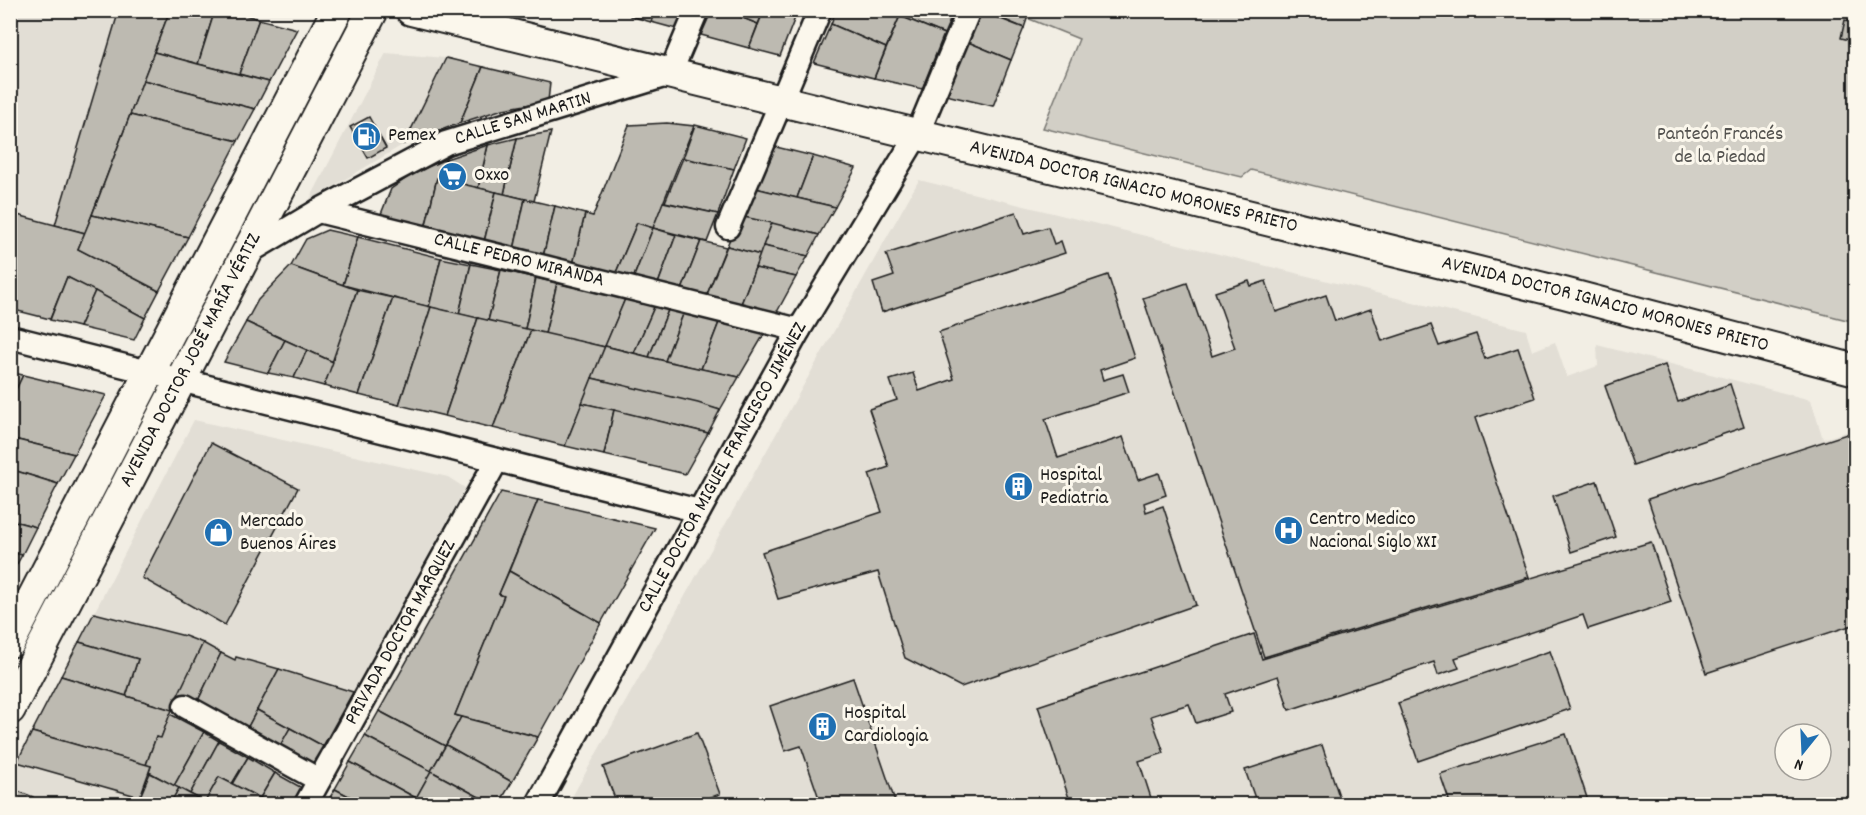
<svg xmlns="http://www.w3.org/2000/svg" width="1866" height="815" font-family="Dekko,sans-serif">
<rect width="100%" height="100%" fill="#f2eee4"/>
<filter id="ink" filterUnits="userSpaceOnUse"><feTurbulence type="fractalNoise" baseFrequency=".0167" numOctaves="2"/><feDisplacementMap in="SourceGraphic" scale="12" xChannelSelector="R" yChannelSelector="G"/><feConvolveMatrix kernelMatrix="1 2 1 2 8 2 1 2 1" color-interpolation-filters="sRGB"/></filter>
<g filter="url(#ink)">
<g fill="#e2ded5" fill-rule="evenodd">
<polygon points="10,11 119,11 55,225 11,213"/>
<polygon points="386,53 446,58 404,144 309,201"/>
<path d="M919 180 1526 330 1532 351 1555 342 1567 377 1598 366 1597 345 1811 400 1823 439 1855 429V804H568ZM1785 734H1821V770H1785Z"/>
<polygon points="194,420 448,477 465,488 353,692 237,657 235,660 185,636 94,613"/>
<polygon points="17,762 140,797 137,804 11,804 11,774"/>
</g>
<polygon fill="#d2cfc6" stroke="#777671" stroke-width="1.5" points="1030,10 1855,11 1855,322 1251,170 1242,177 1043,128 1079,39 1027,18"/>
<g fill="#bdbab1" stroke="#1c1c1c" stroke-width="1.5">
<polygon points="119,10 170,10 85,233 55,225"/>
<polygon points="170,10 215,10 198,64 154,52"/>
<polygon points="215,10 228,10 259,19 239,74 198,64"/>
<polygon points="632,10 655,10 651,22 630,16"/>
<polygon points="655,10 685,10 677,29 651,22"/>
<polygon points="712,10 723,10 758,24 749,48 701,35"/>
<polygon points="723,10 764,10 758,24"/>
<polygon points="764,10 798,10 780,56 749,48"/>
<polygon points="836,10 883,10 899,18 886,48 831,24"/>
<polygon points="903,10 945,10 953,13 944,34 900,16"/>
<polygon points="981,10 1030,10 1024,28"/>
<polygon points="980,11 1024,28 1011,60 968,42"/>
<polygon points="900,16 944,34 922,89 874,78"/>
<polygon points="259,19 297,29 269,82 239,74"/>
<polygon points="1845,20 1854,22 1850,40 1841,38"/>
<polygon points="831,24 886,48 874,78 814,63"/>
<polygon points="968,42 1011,60 993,106 946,95"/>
<polygon points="154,52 198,64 269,82 255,109 143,80"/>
<polygon points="446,58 483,67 460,123 404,144"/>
<polygon points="483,67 550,83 548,101 503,109 460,123"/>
<polygon points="143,80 255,109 238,141 130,115"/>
<polygon points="130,115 238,141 188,237 92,215"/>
<polygon points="369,117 386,148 368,158 350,127"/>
<polygon points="667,123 694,126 653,228 637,223 615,275 573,264 585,214 593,216 629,125"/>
<polygon points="695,125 746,138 734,169 683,158"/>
<polygon points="551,132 534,201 504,194 517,138"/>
<polygon points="517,138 504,194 478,188 488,145"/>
<polygon points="488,145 478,188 442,180 446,159"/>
<polygon points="768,145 813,156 797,198 751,187"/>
<polygon points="813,156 856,168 835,207 797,198"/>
<polygon points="683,158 734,169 718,214 665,202"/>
<polygon points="446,159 442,180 437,178 425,229 379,219 391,189 414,173"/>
<polygon points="437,178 496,192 484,242 425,229"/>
<polygon points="751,187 835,207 819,235 739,216"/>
<polygon points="496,192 525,199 514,250 484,242"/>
<polygon points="525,199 555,206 543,257 514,250"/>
<polygon points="663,202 718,214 707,242 653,228"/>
<polygon points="555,206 585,214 573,264 543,257"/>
<polygon points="1016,212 1024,234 1048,227 1054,244 1061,241 1065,253 882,312 873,283 894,276 886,254"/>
<polygon points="10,213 85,233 78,249 159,291 145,318 67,277 50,319 10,309"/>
<polygon points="92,215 188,237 159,291 78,249"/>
<polygon points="739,216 772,223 760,255 727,246"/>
<polygon points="637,223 653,228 633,279 615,275"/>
<polygon points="772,223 819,235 808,256 763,246"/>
<polygon points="653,228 676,235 658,284 633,279"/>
<polygon points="327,230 358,237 343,285 291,266 306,239"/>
<polygon points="676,235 701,241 682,290 658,284"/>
<polygon points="358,237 441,258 429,307 343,285"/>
<polygon points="701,241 726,247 706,297 682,290"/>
<polygon points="727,246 760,255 741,304 706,297"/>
<polygon points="763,246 808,256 796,277 755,268"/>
<polygon points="441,258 471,264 459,314 429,307"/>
<polygon points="471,264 501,270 488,321 459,314"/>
<polygon points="291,266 357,290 333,362 246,322 258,300"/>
<polygon points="755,268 796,277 777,312 741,304"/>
<polygon points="501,270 536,278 525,329 488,321"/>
<polygon points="1108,275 1135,358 1100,370 1103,380 1123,374 1129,392 1045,419 1058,458 1123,437 1138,480 1159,473 1166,495 1144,503 1146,512 1163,506 1196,605 961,687 905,658 878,572 778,599 762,552 882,512 869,474 889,467 869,409 897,400 890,380 913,373 919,391 954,379 939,332"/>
<polygon points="67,277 95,291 79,327 50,320"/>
<polygon points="536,278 557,283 545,334 525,329"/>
<polygon points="1249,281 1251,286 1266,281 1276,312 1326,295 1335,321 1371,309 1382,341 1431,325 1439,346 1476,334 1485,359 1518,348 1535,398 1475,418 1529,577 1264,657 1143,298 1187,283 1212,356 1235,348 1215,292"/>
<polygon points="557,283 625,299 605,347 545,334"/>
<polygon points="357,290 393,298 359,395 324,386"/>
<polygon points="95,291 145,318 134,340 79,327"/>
<polygon points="393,298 431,307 399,405 359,395"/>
<polygon points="625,299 655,305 634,353 605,346"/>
<polygon points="655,305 669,308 649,357 634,353"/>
<polygon points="431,307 478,318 445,416 399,405"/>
<polygon points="669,308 684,312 665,361 649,357"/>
<polygon points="684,312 720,320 701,369 665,361"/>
<polygon points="478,318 531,330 493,428 445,416"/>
<polygon points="720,320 766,331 739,377 701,369"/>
<polygon points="246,322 285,340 268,373 224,362"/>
<polygon points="531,330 605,347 565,446 493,428"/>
<polygon points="285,340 307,350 294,378 268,373"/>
<polygon points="605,346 665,361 739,377 720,410 592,378"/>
<polygon points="307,350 333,362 324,386 294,378"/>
<polygon points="1665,365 1678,402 1730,384 1744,427 1633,465 1605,386"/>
<polygon points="10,372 23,375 10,402"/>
<polygon points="23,375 106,395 74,454 10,438 10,402"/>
<polygon points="592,378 698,403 720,410 708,433 582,403"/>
<polygon points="582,403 614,410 604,455 565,446"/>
<polygon points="614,410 708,433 685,474 604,455"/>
<polygon points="1856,431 1856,624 1706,673 1648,499"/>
<polygon points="10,438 74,454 58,484 10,469"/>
<polygon points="211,443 298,488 225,625 142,578"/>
<polygon points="10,469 58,484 36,527 10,520"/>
<polygon points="1597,481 1616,537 1571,552 1553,496"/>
<polygon points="501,492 538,500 499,594 504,596 455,715 461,717 445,746 379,711"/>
<polygon points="538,500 655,528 601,623 509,571"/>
<polygon points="10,520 36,527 22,555 10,552"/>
<polygon points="1651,542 1671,602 1588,629 1583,615 1455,658 1459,668 1438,675 1434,662 1289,710 1278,676 1225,694 1231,712 1196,723 1189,704 1151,716 1164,753 1139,761 1153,804 1071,804 1038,706 1254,634 1262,659"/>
<polygon points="10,552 22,555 13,571 10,570"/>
<polygon points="509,571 601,623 538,737 455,715 504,596 499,594"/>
<polygon points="94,613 185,636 203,643 172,710 126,696 138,659 79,642"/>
<polygon points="79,642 138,659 126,696 61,676"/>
<polygon points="203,643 221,653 194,709 176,699"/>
<polygon points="1550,651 1570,709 1418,761 1398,703"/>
<polygon points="221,653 235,660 236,657 279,669 243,736 194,709"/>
<polygon points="279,669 353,692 323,746 257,710"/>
<polygon points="61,676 172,710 161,738 156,737 146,765 32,732"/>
<polygon points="853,678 896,804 821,804 801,746 785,751 770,706"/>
<polygon points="257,710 290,728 276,753 243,736"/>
<polygon points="379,711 445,746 431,771 365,736"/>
<polygon points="170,714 204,732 174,786 149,772 151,766 146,765 156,737 161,738"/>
<polygon points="461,717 538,737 512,782 446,745"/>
<polygon points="290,728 323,746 308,771 276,753"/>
<polygon points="32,732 151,766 140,797 17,762"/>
<polygon points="204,732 219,741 190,794 174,786"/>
<polygon points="697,733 720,794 692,804 617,804 603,767"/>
<polygon points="1566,734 1589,804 1439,804 1449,800 1440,774"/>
<polygon points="365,736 431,771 416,798 350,762"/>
<polygon points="219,741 248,757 232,784 219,777 205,802 190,794"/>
<polygon points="446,745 512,782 499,804 492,804 431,771"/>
<polygon points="1322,745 1341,802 1332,804 1257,804 1245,770"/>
<polygon points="248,757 275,773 260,798 232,784"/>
<polygon points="350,762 416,798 412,804 364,804 335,789"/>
<polygon points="431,771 492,804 428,804 416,798"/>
<polygon points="150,773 179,788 170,804 137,804"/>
<polygon points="275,773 302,788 292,804 271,804 260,798"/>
<polygon points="219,777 260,798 271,804 205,802"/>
<polygon points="10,788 33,797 30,804 10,804"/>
<polygon points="179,788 190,794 207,803 170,804"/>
<polygon points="335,789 364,804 326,804"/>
</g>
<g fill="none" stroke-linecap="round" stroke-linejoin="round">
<defs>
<g id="minor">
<path id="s1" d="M318 211 799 330"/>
<polyline points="728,227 820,10"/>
<path id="s2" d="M249 252 318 211 446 143 670 74 697 10"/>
<polyline points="10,337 699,511"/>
<polyline points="185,706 319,780"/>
<path id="s3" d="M306 804 497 460"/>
<path id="s4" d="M538 804 799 330 917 135 969 10"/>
</g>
<g id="major">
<path id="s5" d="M411 10 1564 293 1856 370"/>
<polyline points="10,642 337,10"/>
<path id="s6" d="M10 709 373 10"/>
</g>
</defs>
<use href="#minor" stroke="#1c1c1c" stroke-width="27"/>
<use href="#major" stroke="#1c1c1c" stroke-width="34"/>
<use href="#minor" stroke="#fbf7ec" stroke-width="22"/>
<use href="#major" stroke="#fbf7ec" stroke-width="30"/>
</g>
</g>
<defs>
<symbol id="fuel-disc" viewBox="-11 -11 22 22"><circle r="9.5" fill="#1f6fb2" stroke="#fbf7ec"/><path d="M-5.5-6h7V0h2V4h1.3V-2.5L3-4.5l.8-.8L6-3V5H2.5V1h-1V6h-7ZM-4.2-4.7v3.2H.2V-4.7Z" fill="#fff"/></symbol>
<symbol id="supermarket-disc" viewBox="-11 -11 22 22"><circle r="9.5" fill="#1f6fb2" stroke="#fbf7ec"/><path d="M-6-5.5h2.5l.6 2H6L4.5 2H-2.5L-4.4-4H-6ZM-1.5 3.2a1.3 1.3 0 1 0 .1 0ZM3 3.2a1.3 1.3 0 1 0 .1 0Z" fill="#fff"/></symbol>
<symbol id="building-disc" viewBox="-11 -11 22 22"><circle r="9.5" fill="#1f6fb2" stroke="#fbf7ec"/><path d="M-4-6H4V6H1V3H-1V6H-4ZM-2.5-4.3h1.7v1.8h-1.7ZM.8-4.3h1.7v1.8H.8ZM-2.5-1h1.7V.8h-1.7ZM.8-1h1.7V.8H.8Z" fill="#fff"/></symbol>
<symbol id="hospital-disc" viewBox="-11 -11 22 22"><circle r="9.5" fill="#1f6fb2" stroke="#fbf7ec"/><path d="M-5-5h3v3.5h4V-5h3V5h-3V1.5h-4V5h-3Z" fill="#fff"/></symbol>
<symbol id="shop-disc" viewBox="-11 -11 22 22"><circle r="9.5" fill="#1f6fb2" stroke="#fbf7ec"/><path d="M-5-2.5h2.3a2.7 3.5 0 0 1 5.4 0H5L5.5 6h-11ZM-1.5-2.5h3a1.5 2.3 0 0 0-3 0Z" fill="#fff"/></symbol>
</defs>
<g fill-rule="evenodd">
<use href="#fuel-disc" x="350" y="120" width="33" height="33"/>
<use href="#supermarket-disc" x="436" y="160" width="33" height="33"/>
<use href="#building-disc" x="1002" y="470" width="33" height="33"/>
<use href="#hospital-disc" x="1272" y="514" width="33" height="33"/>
<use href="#shop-disc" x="202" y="516" width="33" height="33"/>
<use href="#building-disc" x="806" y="710" width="33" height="33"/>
</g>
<g text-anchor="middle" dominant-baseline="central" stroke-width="6" stroke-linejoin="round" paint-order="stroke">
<g font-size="20" fill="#1c1c1c" stroke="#fbf7ec">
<text stroke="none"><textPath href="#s2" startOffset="306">CALLE SAN MARTIN</textPath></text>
<text stroke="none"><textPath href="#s5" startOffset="744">AVENIDA DOCTOR IGNACIO MORONES PRIETO</textPath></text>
<text stroke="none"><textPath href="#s1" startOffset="207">CALLE PEDRO MIRANDA</textPath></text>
<text stroke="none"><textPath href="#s5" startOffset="1230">AVENIDA DOCTOR IGNACIO MORONES PRIETO</textPath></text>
<text stroke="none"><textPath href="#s6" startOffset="393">AVENIDA DOCTOR JOSÉ MARÍA VÉRTIZ</textPath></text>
<text stroke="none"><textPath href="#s4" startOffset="384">CALLE DOCTOR MIGUEL FRANCISCO JIMÉNEZ</textPath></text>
<text stroke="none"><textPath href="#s3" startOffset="196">PRIVADA DOCTOR MÁRQUEZ</textPath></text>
</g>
<g font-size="20" fill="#53524f" stroke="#fbf7ec">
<text x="1720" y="135">Panteón Francés<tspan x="1720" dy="23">de la Piedad</tspan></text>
</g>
<g font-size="20" fill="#1c1c1c" stroke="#fbf7ec" text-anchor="start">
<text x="388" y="136">Pemex</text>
<text x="474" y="176">Oxxo</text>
<text x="1040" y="476">Hospital<tspan x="1040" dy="23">Pediatria</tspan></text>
<text x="1309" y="520">Centro Medico<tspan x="1309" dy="23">Nacional Siglo XXI</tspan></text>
<text x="240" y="522">Mercado<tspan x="240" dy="23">Buenos Áires</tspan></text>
<text x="844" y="714">Hospital<tspan x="844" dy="23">Cardiologia</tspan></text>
</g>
</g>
<rect width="1866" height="815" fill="none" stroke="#fbf7ec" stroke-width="36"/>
<rect x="18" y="18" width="1830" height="779" fill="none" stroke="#1c1c1c" stroke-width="2" filter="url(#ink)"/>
<g transform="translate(1803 752) rotate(198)"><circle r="28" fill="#fbf7ec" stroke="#a29f99" stroke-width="1.5"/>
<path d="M0-4.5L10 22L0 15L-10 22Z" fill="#1f6fb2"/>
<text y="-9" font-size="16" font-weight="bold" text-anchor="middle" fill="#1c1c1c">N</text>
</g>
</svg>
